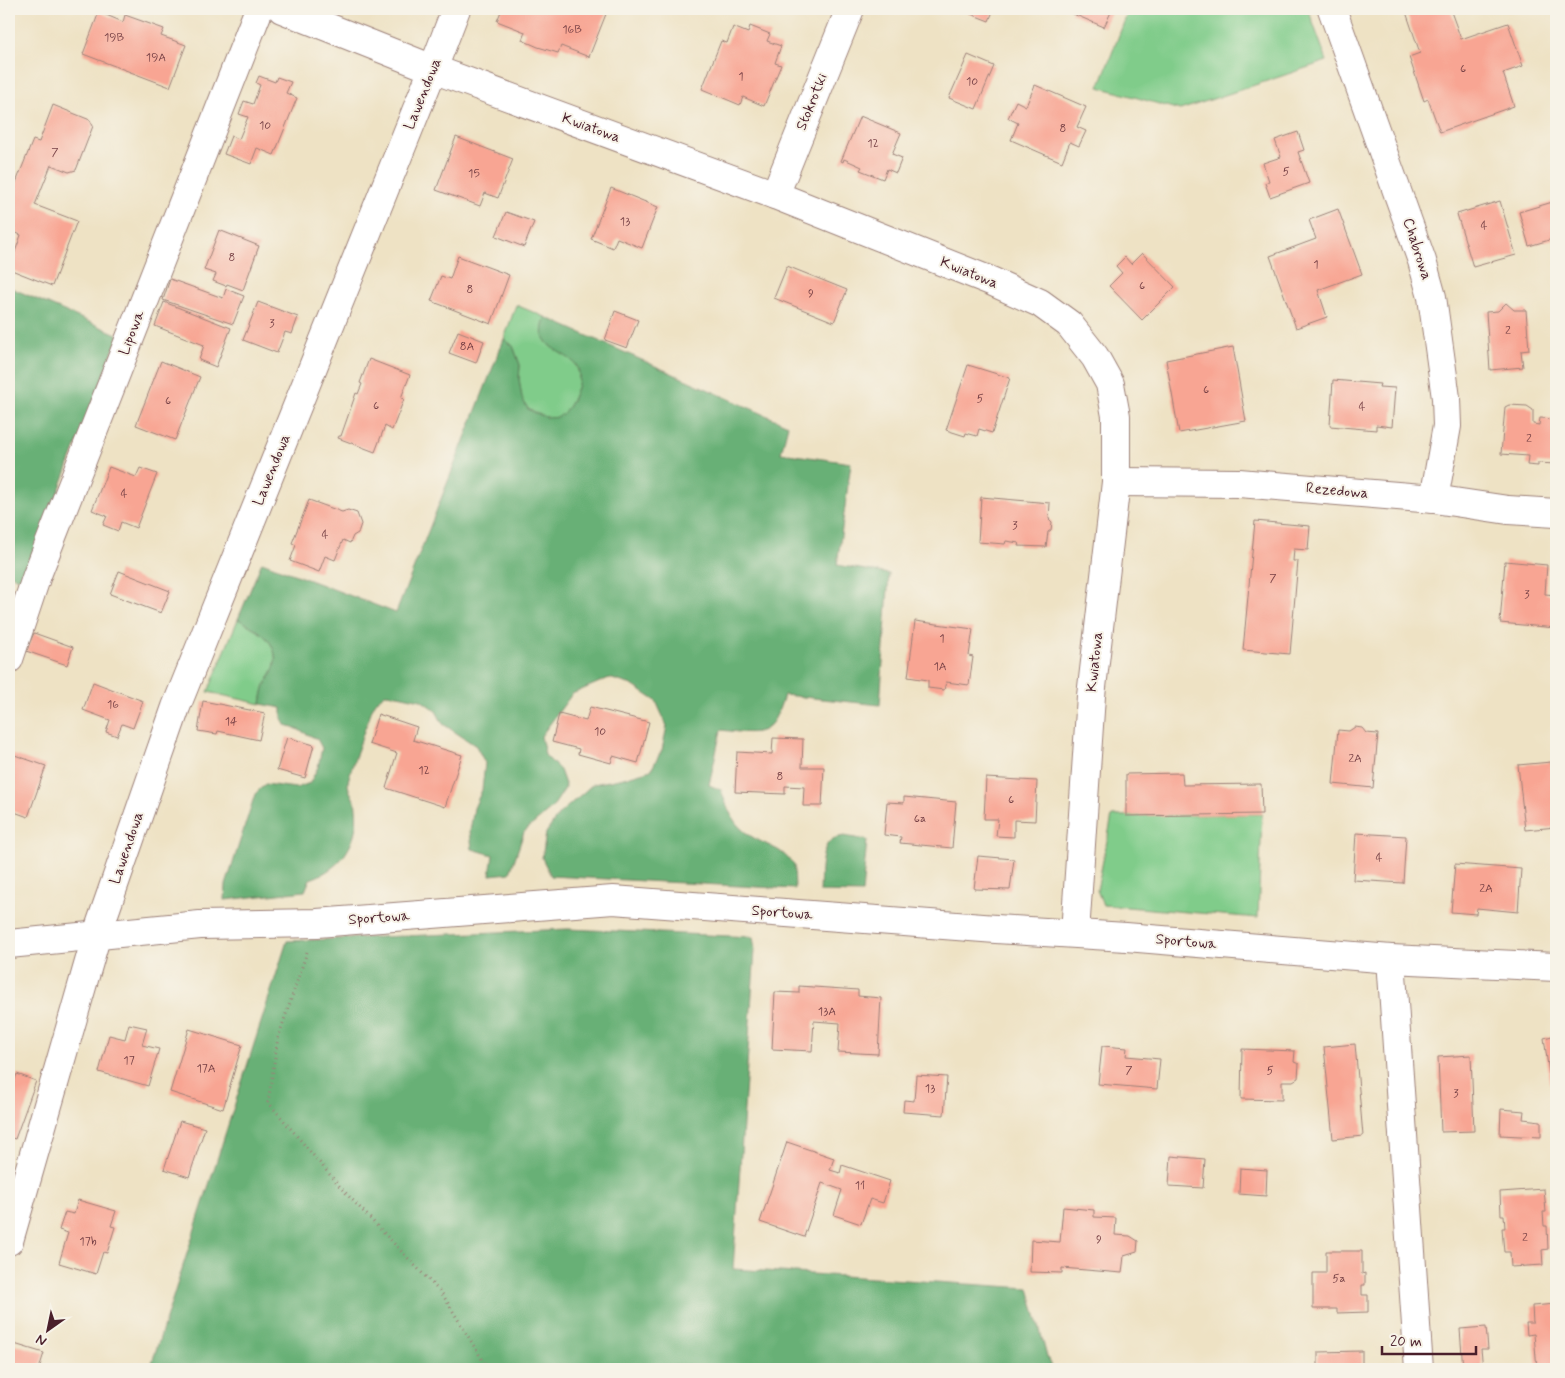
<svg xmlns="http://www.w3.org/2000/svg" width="1565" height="1378" font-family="Mynerve,sans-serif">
<rect width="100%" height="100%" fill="#f7f3e8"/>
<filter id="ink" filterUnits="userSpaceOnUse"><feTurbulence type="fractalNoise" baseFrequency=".02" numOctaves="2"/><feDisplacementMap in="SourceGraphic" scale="10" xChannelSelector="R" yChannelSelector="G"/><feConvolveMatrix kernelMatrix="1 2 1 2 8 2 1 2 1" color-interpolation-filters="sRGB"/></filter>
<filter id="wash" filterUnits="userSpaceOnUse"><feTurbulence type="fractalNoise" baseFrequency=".0096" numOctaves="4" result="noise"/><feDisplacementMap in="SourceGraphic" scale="20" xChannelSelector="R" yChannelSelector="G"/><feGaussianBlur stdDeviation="1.12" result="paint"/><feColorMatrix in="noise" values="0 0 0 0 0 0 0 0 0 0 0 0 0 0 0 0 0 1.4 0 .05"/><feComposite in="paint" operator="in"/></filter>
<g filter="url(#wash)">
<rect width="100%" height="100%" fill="#eee2c4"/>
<g fill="#80cc8a" stroke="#65765a">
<polygon points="1129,9 1308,9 1327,61 1180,110 1099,87"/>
<path d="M516 305 545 317C543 327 541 334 547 343 550 347 555 349 560 351 577 362 584 373 575 393 572 401 568 409 561 415 552 422 537 414 528 409L522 398 519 379 520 365 513 346 504 339Z"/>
<path d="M238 619C259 630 283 644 273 671 271 676 267 680 265 685 263 691 262 698 261 704L208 692Z"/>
<polygon points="1262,814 1258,918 1103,905 1097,890 1112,816"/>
</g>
<g fill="#68b076" stroke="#596850">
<polygon points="9,287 119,335 24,581 9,574"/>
<path d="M545 317 788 425 781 453 851 463 837 565 889 574 880 705 784 695C771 737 763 735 721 730L709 785 721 790C725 801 729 813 736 823 747 837 761 841 776 849 783 852 788 859 794 864L795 889 551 876 542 858 546 833 559 814 593 784 620 779 651 770 662 750 667 726 656 701 632 685 609 678 572 694 541 736 545 755 560 770 566 787 552 808 524 832 510 873 490 875 493 855 472 849 470 831 474 808 482 790 485 763 476 746 443 724 436 711 421 700 398 695 385 694C381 697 376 701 374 705 371 709 348 777 348 782 347 791 356 799 356 808 360 841 342 869 310 879L305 891 225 900 226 885 255 794 265 784 296 788 310 783 318 767 322 748 317 739 293 727 285 725 282 718V708L261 704C262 698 263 691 265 685 267 680 271 676 273 671 283 644 259 630 238 619L262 562 396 613 504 339 513 346 520 365 519 379 522 398 528 409C537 414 552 422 561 415 568 409 572 401 575 393 592 353 553 360 543 336 541 331 544 323 545 317Z"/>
<path d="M844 836 867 840 862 893 820 892C821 878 819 846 833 839 836 837 841 837 844 836Z"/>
<polygon points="568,929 753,937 755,950 733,1269 1029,1288 1047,1357 1054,1369 150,1369 287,941"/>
</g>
<g id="blocks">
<g fill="#f8a593">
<polygon points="502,9 592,9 606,14 589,57 561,46 558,53 538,47 522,40 525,32 497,21"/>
<polygon points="958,9 994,9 989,21"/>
<polygon points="1073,9 1110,9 1112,10 1104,27 1071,13"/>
<polygon points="1405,9 1450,9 1461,39 1508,23 1523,66 1503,73 1514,106 1440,132 1428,99 1424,101 1409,57 1420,53"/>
<polygon points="99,12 123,22 125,15 164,29 161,36 186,45 170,87 83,54"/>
<polygon points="750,26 770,34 767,41 781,46 775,63 781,65 764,106 743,97 740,105 702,89 721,41 727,43 733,27 748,33"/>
<polygon points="968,55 994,66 976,109 949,98"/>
<polygon points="259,76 275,82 277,77 291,82 286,93 297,98 274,155 257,148 251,164 224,154 231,136 239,139 248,117 239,114 244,101 253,104 260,85 256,83"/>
<polygon points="1035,85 1086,107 1077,127 1086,131 1079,146 1070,142 1062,162 1011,140 1018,123 1008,118 1016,101 1026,106"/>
<polygon points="53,105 90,120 93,126 76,170 69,172 51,165 35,205 77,221 52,286 9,269 21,235 9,230 9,200 33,140 39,142"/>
<polygon points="860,116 901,133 892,154 902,158 896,173 887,169 883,179 860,170 862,167 844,159 843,162 841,161"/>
<polygon points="1298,132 1304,150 1298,152 1309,183 1270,197 1265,183 1269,181 1263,163 1281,157 1275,140"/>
<polygon points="456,137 513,159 498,198 485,193 480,206 436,190"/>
<polygon points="611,188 658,207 642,248 617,238 613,248 591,239"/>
<polygon points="1500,201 1516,255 1473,267 1457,214"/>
<polygon points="1556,201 1556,238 1529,246 1519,212"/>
<polygon points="1338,209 1362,274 1318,290 1327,317 1296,328 1270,256 1316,239 1309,220"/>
<polygon points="506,212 534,222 524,247 496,236"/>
<polygon points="219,230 259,246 243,290 227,284 226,286 213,281 216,274 204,270"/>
<polygon points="1142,253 1175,287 1142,320 1109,286 1122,273 1116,266 1125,257 1131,264"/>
<polygon points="458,256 509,275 491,324 431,301 441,276 450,279"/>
<polygon points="787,266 847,290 834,322 774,298"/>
<polygon points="170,279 223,298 226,289 244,296 233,324 163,300"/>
<polygon points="164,302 231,328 216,367 199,360 204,345 155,326"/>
<polygon points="258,302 298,317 292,334 285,332 277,353 243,340"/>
<polygon points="1506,303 1514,310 1526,310 1529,350 1521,351 1523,367 1490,370 1486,312 1498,311"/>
<polygon points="615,311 638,320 627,348 605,340"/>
<polygon points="458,331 484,341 476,363 449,353"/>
<polygon points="1233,347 1246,421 1179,433 1166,360"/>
<polygon points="369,359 410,375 401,398 404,399 392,430 385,426 375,452 338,438 339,436 341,436 356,393 358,394 362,384 360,383"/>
<polygon points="161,361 200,377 175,440 136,425"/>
<polygon points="968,365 1010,378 992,433 979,429 977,436 966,433 965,436 946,430"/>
<polygon points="1333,380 1380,384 1379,387 1395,388 1392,427 1376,425 1376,430 1330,426"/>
<polygon points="1509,405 1527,406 1533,410 1533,424 1539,425 1540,418 1556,419 1556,464 1538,463 1538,466 1527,465 1528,456 1501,454 1505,407"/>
<polygon points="109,467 136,477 140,468 157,474 136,528 121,522 118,531 103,525 107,516 92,510"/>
<polygon points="981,497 1050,503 1049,519 1052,522 1051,530 1048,532 1046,547 1018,546 1019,543 1006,541 1005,544 978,542"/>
<polygon points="309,500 342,512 348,510 357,513 361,524 358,533 353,536 350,543 343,540 335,560 325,556 319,572 290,561 296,545 292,543"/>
<polygon points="1255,521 1310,526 1308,550 1294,549 1293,561 1298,561 1290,654 1243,650"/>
<polygon points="1505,561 1547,565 1545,594 1556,595 1556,628 1500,623"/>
<polygon points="119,571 170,591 161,613 110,594"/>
<polygon points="915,621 973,629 969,656 973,657 969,685 946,682 944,690 928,688 928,680 908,677"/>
<polygon points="34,633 73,647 67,665 26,651"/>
<polygon points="93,682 143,701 133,728 122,724 117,736 106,732 110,720 83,710"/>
<polygon points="203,701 265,713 259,740 218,731 217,734 198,731"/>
<polygon points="590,707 649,722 638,763 613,756 611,763 578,754 579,749 552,742 559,714 586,721"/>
<polygon points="378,714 417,727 413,740 462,755 445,807 386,788 397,753 369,744"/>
<polygon points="1355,727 1362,728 1366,733 1378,734 1373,788 1333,784 1338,730 1349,731"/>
<polygon points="287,737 314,745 305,778 277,770"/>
<polygon points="773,738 803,739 802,767 824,767 822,806 803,806 804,787 785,786 785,794 735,792 737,752 772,754"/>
<polygon points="9,753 46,766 28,817 9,810"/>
<polygon points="1551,762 1556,809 1556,827 1525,830 1518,765"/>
<polygon points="1182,773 1183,785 1261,784 1262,814 1126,816 1126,774"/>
<polygon points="986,778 1037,781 1035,821 1014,820 1014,837 996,836 998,819 984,819"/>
<polygon points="904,797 956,802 952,848 900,843 901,837 884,835 887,802 904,803"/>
<polygon points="1356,833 1406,836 1403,883 1353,880"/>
<polygon points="978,856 1014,859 1010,890 974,889"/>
<polygon points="1455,864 1521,869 1518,912 1477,908 1476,914 1451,912"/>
<polygon points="799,986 858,990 858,996 881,998 878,1054 838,1052 840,1023 814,1021 812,1051 772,1049 775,992 799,993"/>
<polygon points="129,1024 147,1028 142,1045 159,1049 148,1086 99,1072 109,1035 125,1039"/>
<polygon points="189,1029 242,1045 223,1109 170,1092"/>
<polygon points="1556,1035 1556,1115 1555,1115 1544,1038"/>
<polygon points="1355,1044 1363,1136 1333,1139 1324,1047"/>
<polygon points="1102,1046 1127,1048 1126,1056 1160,1059 1157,1089 1098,1084"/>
<polygon points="1242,1049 1295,1051 1294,1062 1299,1064 1298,1078 1293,1081 1282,1081 1282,1100 1241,1099"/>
<polygon points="1471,1055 1474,1131 1441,1132 1438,1057"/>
<polygon points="17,1074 36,1081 15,1139 9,1137 9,1095"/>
<polygon points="916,1075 947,1077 944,1115 903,1112 904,1100 914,1101"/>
<polygon points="1501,1109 1524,1111 1523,1119 1541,1121 1541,1137 1500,1135"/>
<polygon points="180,1121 205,1128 189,1177 164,1169"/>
<polygon points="787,1142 834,1158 830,1170 840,1173 842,1165 890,1181 883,1203 870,1199 861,1224 834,1215 842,1190 822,1183 804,1237 760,1222"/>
<polygon points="1171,1156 1205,1159 1203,1188 1169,1186"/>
<polygon points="1240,1168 1267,1170 1266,1196 1239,1194"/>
<polygon points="1544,1189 1546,1212 1543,1212 1544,1226 1547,1226 1548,1249 1542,1250 1543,1265 1511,1267 1510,1252 1504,1252 1502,1228 1505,1228 1504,1215 1501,1215 1500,1192"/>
<polygon points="78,1200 116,1211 111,1226 115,1227 107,1253 103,1252 96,1274 59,1263 68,1233 59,1230 65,1212 74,1214"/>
<polygon points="1063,1207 1094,1210 1094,1217 1116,1218 1115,1235 1130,1236 1138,1241 1137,1252 1124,1256 1122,1273 1062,1268 1062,1273 1030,1272 1031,1240 1060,1242"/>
<polygon points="1326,1251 1362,1251 1362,1274 1365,1273 1365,1285 1362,1285 1362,1295 1368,1295 1368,1312 1337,1313 1337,1309 1313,1309 1313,1273 1326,1273"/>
<polygon points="1556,1304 1556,1369 1537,1369 1534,1334 1527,1335 1526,1323 1533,1323 1532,1306"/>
<polygon points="1486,1327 1488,1349 1481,1349 1483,1369 1463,1369 1460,1329"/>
<polygon points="11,1343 44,1353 39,1369 9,1369 9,1351"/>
<polygon points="1362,1351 1362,1369 1318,1369 1318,1352"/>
</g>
</g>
</g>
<g filter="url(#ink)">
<use href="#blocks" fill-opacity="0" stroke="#9c8078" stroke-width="1"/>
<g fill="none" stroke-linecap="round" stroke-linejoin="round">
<defs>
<g id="minor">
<polyline points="282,9 433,69 775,195 991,281 1040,303 1069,324 1095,357 1110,384 1116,416 1116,482 1091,696 1075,933"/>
<polyline points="1332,9 1422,261 1432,297 1446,398 1447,426 1434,499"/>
<polyline points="775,195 850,9"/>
<polyline points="1116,482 1239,483 1434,499 1508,510 1556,513"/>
<polyline points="9,659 37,575 259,9"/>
<polyline points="9,944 200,925 317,923 613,900 996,929 1126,937 1391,959 1556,967"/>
<polyline points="1391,959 1419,1369"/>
<polyline points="9,1241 97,934 176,707 433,69 456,9"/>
</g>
</defs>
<use href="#minor" stroke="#9c8078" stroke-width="30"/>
<polyline stroke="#9c8078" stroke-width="3" stroke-dasharray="1 4" stroke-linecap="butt" points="307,952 278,1038 268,1102 342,1189 443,1295 488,1369"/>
<use href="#minor" stroke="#fff" stroke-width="28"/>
</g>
</g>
<g text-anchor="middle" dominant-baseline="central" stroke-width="4" stroke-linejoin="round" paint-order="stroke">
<g font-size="12" fill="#764045">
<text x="572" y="30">16B</text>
<text x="114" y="38">19B</text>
<text x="156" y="58">19A</text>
<text x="1463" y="69">6</text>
<text x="741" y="77">1</text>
<text x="972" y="82">10</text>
<text x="265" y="126">10</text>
<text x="1063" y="129">8</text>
<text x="873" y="144">12</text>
<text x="55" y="153">7</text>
<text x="1286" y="172">5</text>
<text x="474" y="174">15</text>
<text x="625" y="222">13</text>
<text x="1484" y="226">4</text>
<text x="232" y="258">8</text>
<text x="1316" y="265">1</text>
<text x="1142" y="286">6</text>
<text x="470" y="290">8</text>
<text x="811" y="294">9</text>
<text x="272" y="324">3</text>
<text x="1508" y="331">2</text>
<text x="467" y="347">8A</text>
<text x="1206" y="390">6</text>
<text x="980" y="399">5</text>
<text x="168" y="401">6</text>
<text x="376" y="406">6</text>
<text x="1362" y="407">4</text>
<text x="1529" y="439">2</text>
<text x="124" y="494">4</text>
<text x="1015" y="526">3</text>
<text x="325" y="535">4</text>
<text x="1273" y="579">7</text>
<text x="1527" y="595">3</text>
<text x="942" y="639">1</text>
<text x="940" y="667">1A</text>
<text x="113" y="705">16</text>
<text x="231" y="722">14</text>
<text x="600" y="732">10</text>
<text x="1355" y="759">2A</text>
<text x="424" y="771">12</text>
<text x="780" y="777">8</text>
<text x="1011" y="800">6</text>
<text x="920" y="819">6a</text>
<text x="1379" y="858">4</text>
<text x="1486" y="889">2A</text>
<text x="827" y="1012">13A</text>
<text x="129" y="1061">17</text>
<text x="206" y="1069">17A</text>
<text x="1129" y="1071">7</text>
<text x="1270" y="1071">5</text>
<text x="930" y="1089">13</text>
<text x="1456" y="1094">3</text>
<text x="860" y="1186">11</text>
<text x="1525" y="1238">2</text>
<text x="1099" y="1240">9</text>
<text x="88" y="1242">17b</text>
<text x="1339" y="1279">5a</text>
</g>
<g font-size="15" fill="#4a1f2b" stroke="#f7f3e8">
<text transform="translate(423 94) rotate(-68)">Lawendowa</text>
<text transform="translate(812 102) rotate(-68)">Stokrotki</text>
<text transform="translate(591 128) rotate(20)">Kwiatowa</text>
<text transform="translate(1417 249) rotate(72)">Chabrowa</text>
<text transform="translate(969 273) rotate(22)">Kwiatowa</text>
<text transform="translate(132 333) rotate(-69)">Lipowa</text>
<text transform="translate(272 470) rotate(-68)">Lawendowa</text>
<text transform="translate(1337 491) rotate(5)">Rezedowa</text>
<text transform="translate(1095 662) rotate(-84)">Kwiatowa</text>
<text transform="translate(127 848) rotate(-71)">Lawendowa</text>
<text transform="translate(782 913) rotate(4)">Sportowa</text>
<text transform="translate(379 918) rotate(-4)">Sportowa</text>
<text transform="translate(1186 942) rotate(5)">Sportowa</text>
</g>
</g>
<rect width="1565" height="1378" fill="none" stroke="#f7f3e8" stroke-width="30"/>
<g transform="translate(48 1330) rotate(213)" stroke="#f7f3e8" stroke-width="4" paint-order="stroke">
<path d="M0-4L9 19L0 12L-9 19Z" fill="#4a1f2b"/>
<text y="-8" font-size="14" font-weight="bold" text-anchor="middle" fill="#4a1f2b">N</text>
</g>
<path d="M1382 1346v8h94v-8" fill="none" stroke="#4a1f2b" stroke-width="2.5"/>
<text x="1390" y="1346" font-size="15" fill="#4a1f2b" stroke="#f7f3e8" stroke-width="4" paint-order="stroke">20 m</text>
</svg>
